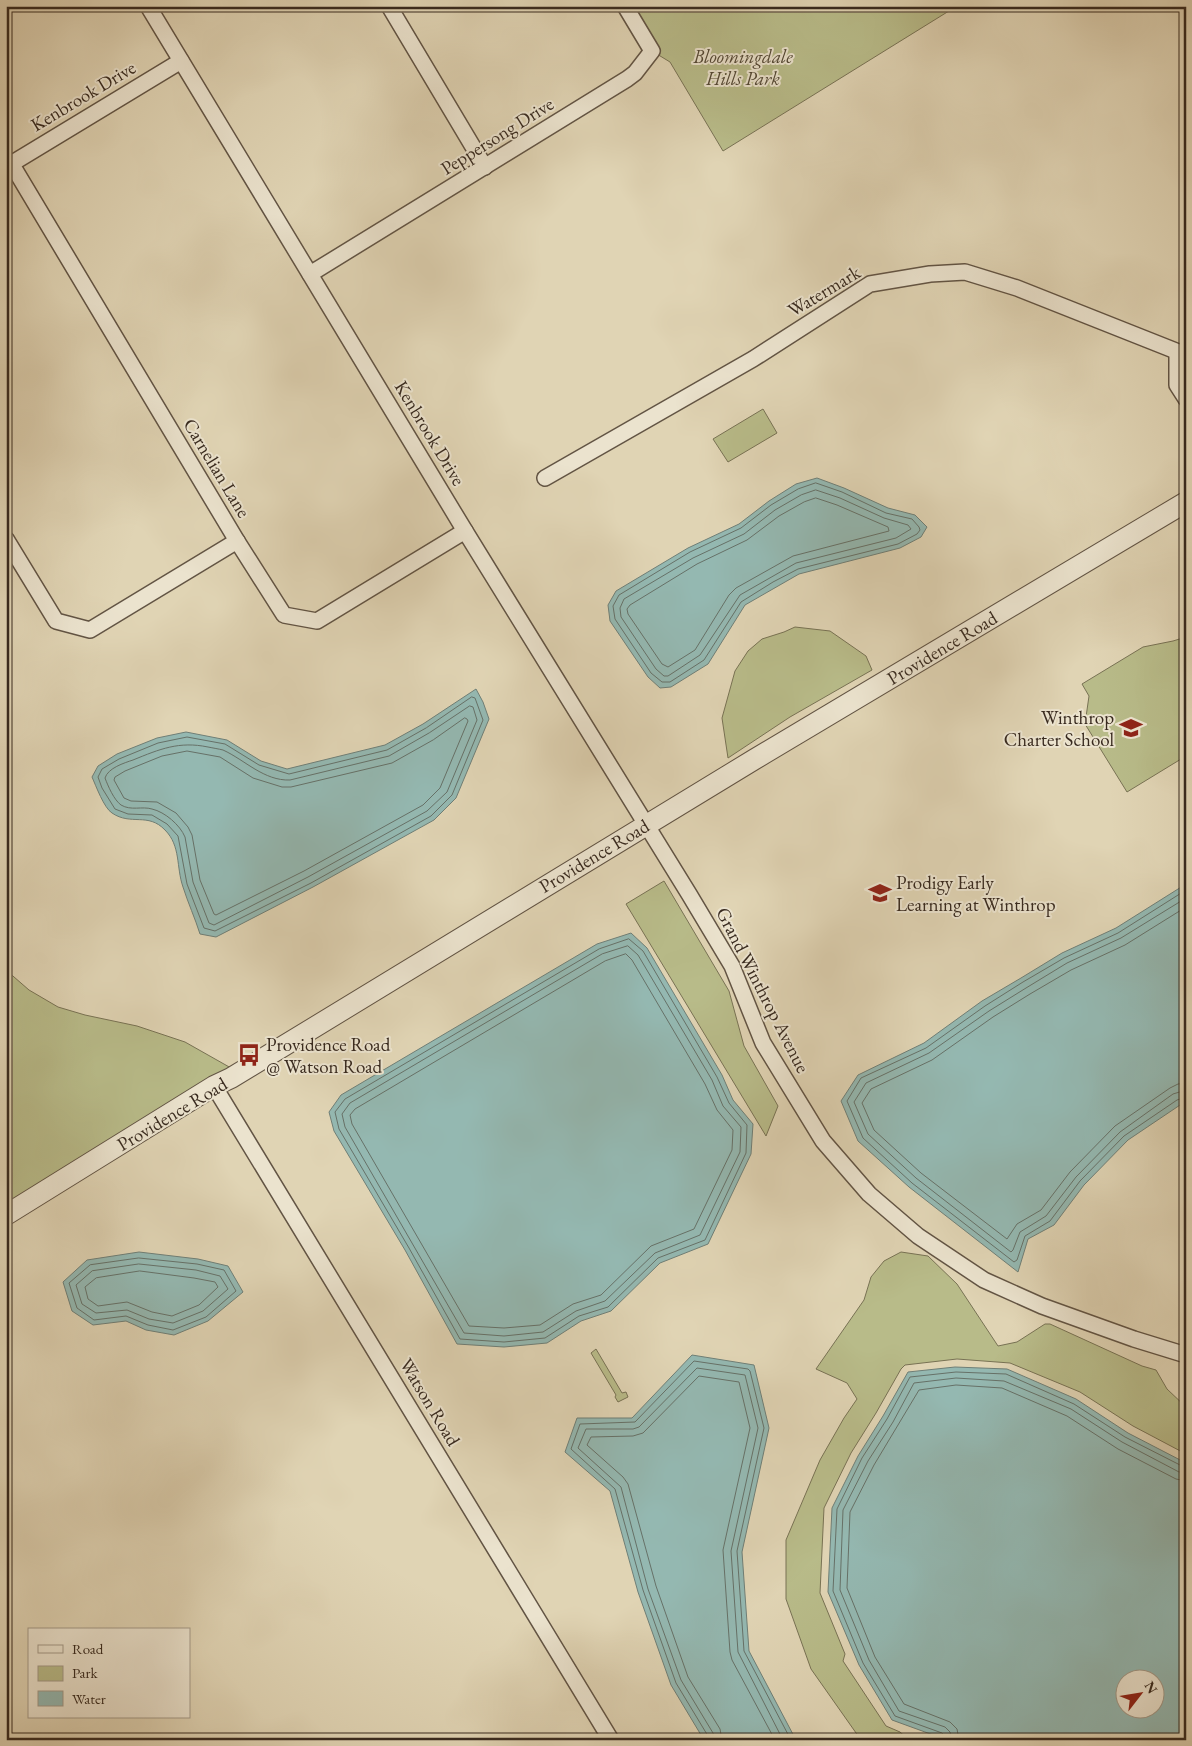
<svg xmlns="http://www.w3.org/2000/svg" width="1192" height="1746" font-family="'EB Garamond',serif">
<rect width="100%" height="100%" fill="#e0d4b4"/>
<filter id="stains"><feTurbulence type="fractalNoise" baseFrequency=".004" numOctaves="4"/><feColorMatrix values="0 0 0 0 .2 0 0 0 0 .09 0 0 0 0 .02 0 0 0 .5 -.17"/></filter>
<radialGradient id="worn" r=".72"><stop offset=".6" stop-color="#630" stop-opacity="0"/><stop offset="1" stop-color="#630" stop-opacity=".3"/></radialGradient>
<g fill="#b8bb89" stroke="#787254">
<polygon points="625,6 957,6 723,151 670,62 652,51"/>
<polygon points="763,409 777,433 728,462 713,439"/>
<polygon points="795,627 830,631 866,656 872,670 790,717 728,758 722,718 735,671 748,651 762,639 784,632"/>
<polygon points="1186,637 1186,756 1127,792 1085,724 1089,696 1082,684 1143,647 1173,641"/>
<polygon points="664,881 729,991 744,1046 778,1106 766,1136 626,904"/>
<polygon points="6,970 29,990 58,1007 85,1015 137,1026 185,1042 231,1068 6,1205"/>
<polygon points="901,1252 928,1256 957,1284 998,1346 1017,1342 1045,1324 1050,1324 1142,1366 1156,1370 1167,1389 1186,1407 1186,1454 1133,1426 1080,1392 1010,1363 957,1359 905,1365 901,1369 876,1413 851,1453 824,1508 820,1593 845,1654 843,1661 886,1726 900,1732 909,1740 861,1740 811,1669 786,1599 786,1540 820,1460 844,1418 857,1399 847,1383 816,1369 864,1300 871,1277 884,1261"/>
<polygon points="596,1349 622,1393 626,1392 628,1397 618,1402 615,1397 616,1395 591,1353"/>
</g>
<g fill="#94b8b1" stroke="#6f7f77" fill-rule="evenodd">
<polygon points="817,478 844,488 888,508 915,515 927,527 921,537 900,548 799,574 745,605 708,664 671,687 660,688 648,677 610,621 608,605 616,591 688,548 739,524 769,501 796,484"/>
<path d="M476 689 483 702 489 719 456 798 434 820 313 887 216 937 200 934C195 918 188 903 183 887 176 867 181 846 165 830 148 812 131 826 112 813 104 808 96 786 92 777L98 766 117 754 157 738 186 732 227 740 261 761 287 769 385 745 423 724Z"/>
<polygon points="1186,884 1186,1101 1128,1140 1084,1185 1054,1225 1028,1239 1018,1272 909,1187 858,1141 841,1101 858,1075 924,1043 982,1001 1021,978 1062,953 1116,928"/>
<polygon points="631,933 647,948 722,1075 733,1100 753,1124 751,1154 708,1244 660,1263 611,1311 581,1321 547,1343 504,1347 457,1344 405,1250 334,1131 329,1112 341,1095 597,944"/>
<polygon points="139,1252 198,1259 228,1266 243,1292 208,1321 174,1335 146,1330 126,1321 93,1325 72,1311 63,1282 87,1260"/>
<polygon points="692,1355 754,1365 769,1428 742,1552 749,1651 796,1740 704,1740 671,1685 638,1592 610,1491 565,1452 577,1418 632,1418"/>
<path d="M955 1367 1007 1369 1076 1399 1128 1433 1186 1463V1740H947L892 1720 859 1665 828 1592 832 1508 858 1456 883 1416 908 1372ZM1154 1678V1708H1124V1678Z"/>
</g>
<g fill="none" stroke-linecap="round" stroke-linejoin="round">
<g stroke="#667168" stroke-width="1">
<polygon points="816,483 842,492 886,513 912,519 919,527 920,530 917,534 898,544 798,569 773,582 741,602 704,660 670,682 662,682 651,673 615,619 613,606 619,595 690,552 741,528 771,505 798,489"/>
<polygon points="816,490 840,498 884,518 908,525 911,529 896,538 796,563 740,595 700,655 668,676 664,676 656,669 621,617 620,608 624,599 693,558 744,534 775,510 801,495"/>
<polygon points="816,498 837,505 888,527 889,531 793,556 736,588 729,595 695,650 668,667 662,664 628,614 627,609 630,605 697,564 747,540 779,516 804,502"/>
<polygon points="472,697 475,698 483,720 452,795 431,816 311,883 215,931 204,928 187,884 178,836 167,824 152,815 128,814 115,809 102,788 98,777 102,769 119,759 158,743 187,737 225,744 259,765 289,774 387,750 426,728"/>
<path d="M470 706 473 707 477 720 447 792 427 811 308 877 214 925 209 923 193 882 185 837C180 825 165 812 152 809 142 806 131 811 121 805 114 800 108 786 105 778 108 768 124 763 133 760 160 749 179 741 208 747 213 748 219 749 223 750 245 760 264 781 290 780L389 756 429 733Z"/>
<polygon points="465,718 467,719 468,721 440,788 423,805 304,871 216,915 214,914 200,880 192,835 188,827 176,813 157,802 131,801 124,798 114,780 115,777 125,771 162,756 187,751 220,757 253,778 282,787 291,787 392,763 433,740"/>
<polyline points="1186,890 1118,933 1064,958 1023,982 985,1006 926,1048 861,1078 847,1101 863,1138 912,1183 1014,1262 1017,1260 1025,1236 1050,1221 1080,1181 1124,1136 1177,1100 1186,1097"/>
<polyline points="1186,898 1121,938 1067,963 1026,988 989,1011 929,1053 866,1083 854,1102 868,1134 916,1178 1011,1252 1013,1250 1020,1232 1046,1216 1076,1177 1120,1132 1173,1094 1186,1090"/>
<polyline points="1186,907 1125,945 1071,970 1030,994 993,1017 932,1060 871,1089 862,1103 874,1130 921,1173 1007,1239 1017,1224 1041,1210 1070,1172 1115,1126 1170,1088 1178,1084 1186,1083"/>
<polygon points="629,939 643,951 717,1077 729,1103 747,1125 746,1153 705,1240 658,1258 608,1307 579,1316 545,1338 504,1342 460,1339 409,1248 339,1129 335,1112 345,1099 599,949"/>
<polygon points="628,946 638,955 712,1080 723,1106 741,1127 740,1152 700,1235 655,1253 605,1301 576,1311 543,1332 504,1336 464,1333 345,1127 342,1114 350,1103 602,954"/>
<polygon points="626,954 632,960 705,1084 717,1110 733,1130 732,1150 694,1229 651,1246 601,1295 573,1304 540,1325 504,1328 469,1326 352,1124 350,1115 355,1109 605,961"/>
<polygon points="139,1258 197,1264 224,1270 236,1291 206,1317 173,1330 148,1325 126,1316 94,1320 77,1308 69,1283 90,1265"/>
<polygon points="139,1264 196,1270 220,1276 228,1289 203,1311 173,1323 149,1319 127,1310 96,1313 82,1304 76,1285 92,1271"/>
<polygon points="140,1271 194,1278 215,1282 218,1287 199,1305 172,1316 152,1312 127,1302 98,1306 88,1299 85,1287 96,1278"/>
<polyline points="708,1740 708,1736 676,1683 643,1590 615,1489 571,1449 580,1424 635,1422 694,1361 748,1369 750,1371 764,1428 737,1551 744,1651 791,1740"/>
<polyline points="715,1740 713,1733 681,1680 648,1589 621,1487 578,1448 586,1429 633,1429 639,1427 697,1368 745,1375 758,1428 731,1551 738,1652 783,1740"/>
<polyline points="722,1740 720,1729 688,1677 656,1586 628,1484 623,1477 587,1445 591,1437 633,1436 643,1433 699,1376 739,1382 750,1428 723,1550 730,1652 732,1660 775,1740"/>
<polyline points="946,1740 945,1736 942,1733 895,1716 863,1663 833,1591 837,1509 862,1458 887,1419 910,1377 956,1372 1006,1374 1074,1404 1125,1437 1182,1466 1186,1467"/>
<polyline points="952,1740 950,1732 945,1727 899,1711 869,1660 840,1590 843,1510 868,1461 893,1422 914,1383 956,1378 1004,1381 1071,1409 1122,1442 1179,1472 1186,1473"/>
<polyline points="959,1740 957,1729 950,1722 904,1704 875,1657 847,1588 850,1512 874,1465 919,1390 956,1385 1002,1388 1067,1416 1118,1449 1176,1479 1186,1481"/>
</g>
<defs>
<g id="minor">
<polyline points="148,6 465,531 689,894 732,966 763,1043 823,1141 869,1194 918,1236 984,1280 1042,1306 1134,1339 1186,1355"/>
<polyline points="389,6 485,167"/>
<polyline points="11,163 237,541 284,615 317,621 465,531"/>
<polyline points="6,167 181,61"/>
<polyline points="310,274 627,79 635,73 652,51 625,6"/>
<polyline points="1177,352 1177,385 1186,399"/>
<polyline points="545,478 753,359 870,284 930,274 965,272 1017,288 1186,355"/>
<polyline points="6,539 56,621 90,630 237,541"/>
<polyline points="214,1086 611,1740"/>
</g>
<polyline id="tertiary" points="6,1215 214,1086 231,1078 755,759 1186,502"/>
</defs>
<use href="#minor" stroke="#625444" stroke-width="18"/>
<use href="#tertiary" stroke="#625444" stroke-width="22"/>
<use href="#minor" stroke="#ebe3ce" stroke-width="15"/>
<use href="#tertiary" stroke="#ebe3ce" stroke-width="20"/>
</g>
<defs>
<symbol id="school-bare" viewBox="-9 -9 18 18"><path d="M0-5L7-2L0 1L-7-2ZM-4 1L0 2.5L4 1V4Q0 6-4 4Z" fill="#8f2418" stroke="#ebe3ce" stroke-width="2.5" paint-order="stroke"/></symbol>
<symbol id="bus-bare" viewBox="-9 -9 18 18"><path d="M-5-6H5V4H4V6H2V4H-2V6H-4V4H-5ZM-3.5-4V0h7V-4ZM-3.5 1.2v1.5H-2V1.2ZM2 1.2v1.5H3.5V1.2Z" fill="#8f2418" stroke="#ebe3ce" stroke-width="2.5" paint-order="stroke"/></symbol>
</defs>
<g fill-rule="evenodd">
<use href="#school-bare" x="1115" y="712" width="32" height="32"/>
<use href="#school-bare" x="864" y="877" width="32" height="32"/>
<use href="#bus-bare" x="233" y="1039" width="32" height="32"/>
</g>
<g text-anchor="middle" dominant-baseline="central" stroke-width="4" stroke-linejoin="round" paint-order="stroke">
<g font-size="19" font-style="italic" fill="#524734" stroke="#ebe3ce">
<text x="743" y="56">Bloomingdale<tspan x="743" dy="22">Hills Park</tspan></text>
</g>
<g font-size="19" fill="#382a1f" stroke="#ebe3ce">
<text transform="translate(83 96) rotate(-31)">Kenbrook Drive</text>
<text transform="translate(497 136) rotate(-32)">Peppersong Drive</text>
<text transform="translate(824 291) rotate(-31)">Watermark</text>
<text transform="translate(430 433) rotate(59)">Kenbrook Drive</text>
<text transform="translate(217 468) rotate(59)">Carnelian Lane</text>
<text transform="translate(942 648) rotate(-31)">Providence Road</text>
<text transform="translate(594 856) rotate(-31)">Providence Road</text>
<text transform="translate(763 990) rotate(63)">Grand Winthrop Avenue</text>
<text transform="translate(172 1114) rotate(-31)">Providence Road</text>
<text transform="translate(430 1402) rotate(59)">Watson Road</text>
</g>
<g font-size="19" fill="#382a1f" stroke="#ebe3ce" text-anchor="start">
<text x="1114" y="717" text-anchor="end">Winthrop<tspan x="1114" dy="22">Charter School</tspan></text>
<text x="896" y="882">Prodigy Early<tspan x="896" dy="22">Learning at Winthrop</tspan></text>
<text x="266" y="1044">Providence Road<tspan x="266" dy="22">@ Watson Road</tspan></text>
</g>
</g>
<rect width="1192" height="1746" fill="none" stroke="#e0d4b4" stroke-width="25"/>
<rect x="8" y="8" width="1177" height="1731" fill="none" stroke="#382a1f" stroke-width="2.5"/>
<rect x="12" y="12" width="1167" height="1721" fill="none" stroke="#382a1f"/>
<rect x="28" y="1628" width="162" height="90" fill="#ebe3ce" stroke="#a39988"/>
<rect x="38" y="1645" width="25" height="8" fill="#ebe3ce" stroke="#a39988"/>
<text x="72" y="1654" font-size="15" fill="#382a1f">Road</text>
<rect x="38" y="1666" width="25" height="15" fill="#b8bb89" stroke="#a39988"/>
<text x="72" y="1678" font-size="15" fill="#382a1f">Park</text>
<rect x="38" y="1691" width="25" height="15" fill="#94b8b1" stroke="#a39988"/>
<text x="72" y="1704" font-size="15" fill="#382a1f">Water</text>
<g transform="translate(1140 1694) rotate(59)"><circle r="24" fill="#ebe3ce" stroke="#a39988"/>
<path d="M0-4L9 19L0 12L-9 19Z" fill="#8f2418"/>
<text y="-8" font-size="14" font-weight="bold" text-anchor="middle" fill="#382a1f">N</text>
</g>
<rect width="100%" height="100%" filter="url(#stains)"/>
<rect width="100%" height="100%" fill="url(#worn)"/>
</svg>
